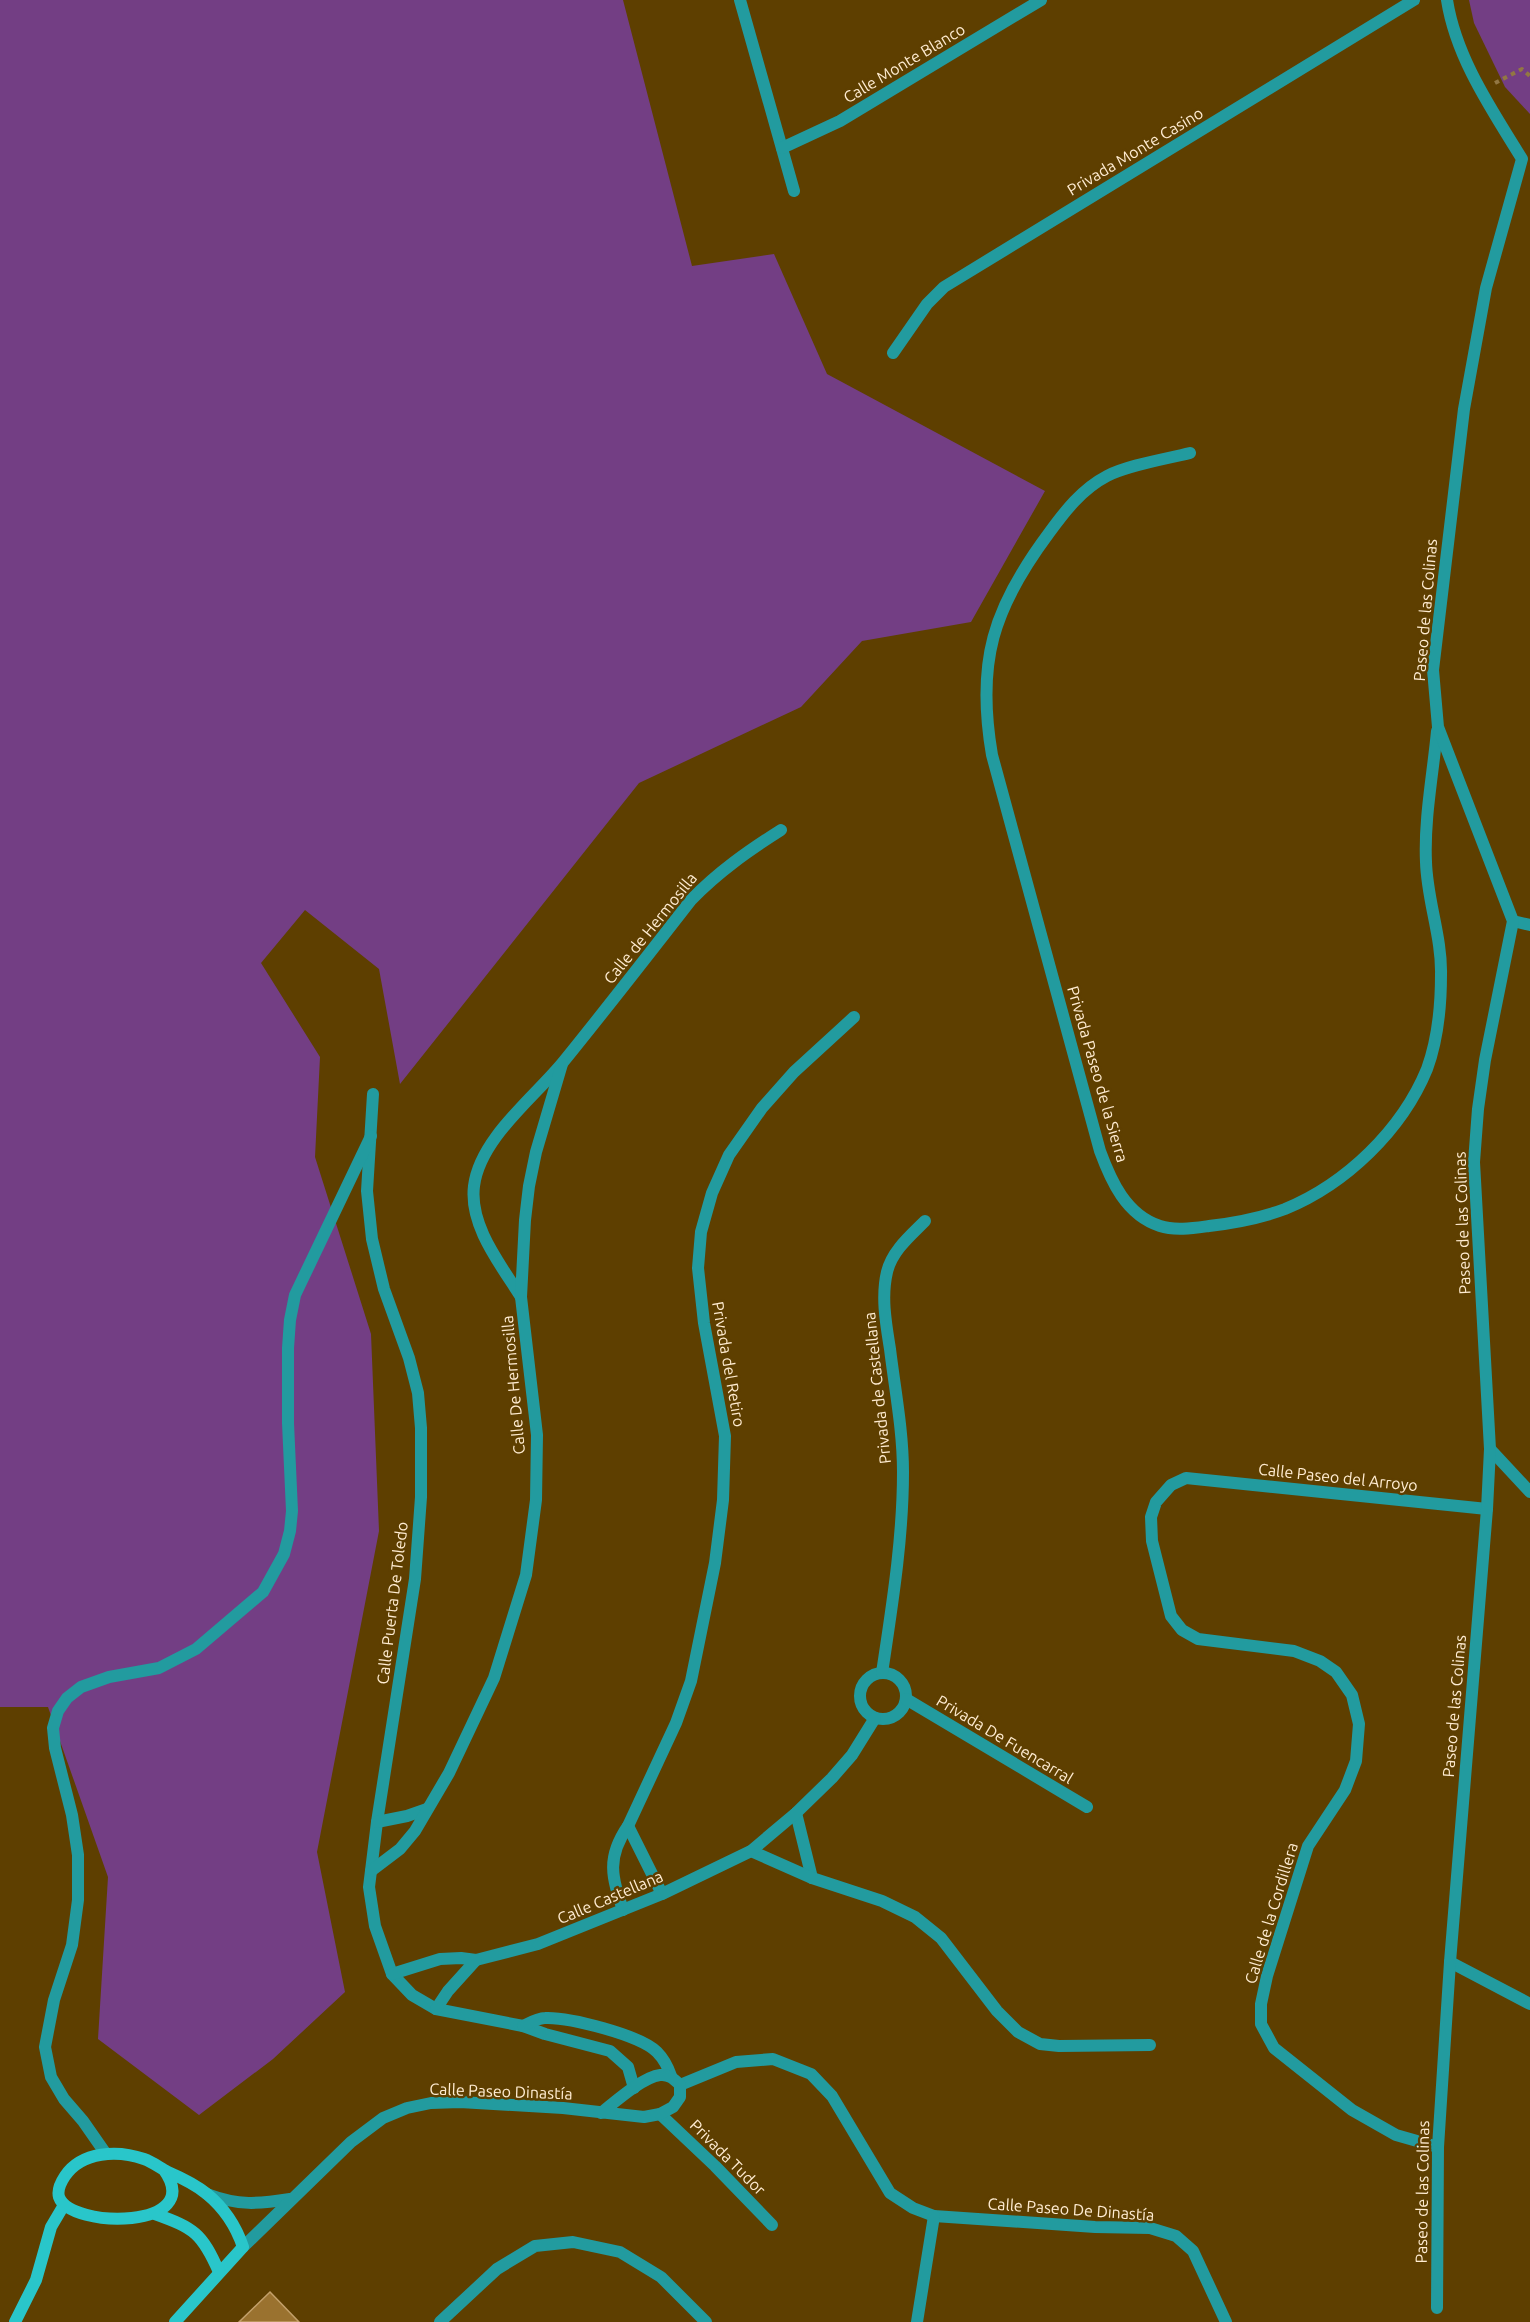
<svg xmlns="http://www.w3.org/2000/svg" width="1530" height="2322" font-family="Ubuntu,sans-serif">
<rect width="100%" height="100%" fill="#5e3f00"/>
<g fill="#733e84">
<polygon points="0,0 623,0 692,266 774,254 827,374 1045,491 971,622 862,641 801,707 639,783 400,1084 379,969 305,910 261,963 320,1057 315,1157 371,1334 379,1531 317,1852 345,1992 273,2059 199,2115 98,2039 108,1877 48,1707 0,1707"/>
<polygon points="1469,0 1530,0 1530,114 1505,87 1474,23"/>
</g>
<polygon fill="#9a722f" stroke="#c3a06a" stroke-width="1.5" points="270,2292 299,2322 239,2322"/>
<g fill="none" stroke-linecap="round" stroke-linejoin="round">
<polyline stroke="#927743" stroke-width="4" stroke-dasharray="4.5 4.5" stroke-linecap="butt" points="1495,83 1522,69 1530,76"/>
<g stroke="#229b9f" stroke-width="12">
<polyline points="740,0 794,191"/>
<polyline points="782,148 840,121 1041,0"/>
<polyline points="893,353 927,304 944,287 1414,0"/>
<path d="M1190 453C1166 459 1128 465 1107 476 1082 489 1065 511 1049 533 993 608 976 662 992 755L1100 1151C1111 1181 1126 1215 1160 1226 1175 1231 1194 1228 1209 1226 1234 1223 1261 1218 1285 1209 1346 1184 1402 1130 1427 1069 1438 1039 1441 1006 1441 975 1442 937 1427 900 1426 862 1424 819 1433 774 1437 731"/>
<polyline points="1513,921 1530,925"/>
<polyline points="373,1094 367,1191 372,1239 384,1289 409,1358 418,1393 421,1428 421,1497 415,1579 377,1822 369,1887 375,1926 392,1974 412,1995 436,2009 523,2026 545,2034 610,2051 628,2067 634,2088"/>
<path d="M521 1297C501 1265 469 1226 474 1186 480 1138 535 1097 564 1061 607 1008 649 954 691 900 718 872 748 851 781 830"/>
<polyline points="1490,1449 1530,1492"/>
<circle cx="883" cy="1696" r="23"/>
<path d="M882 1673C892 1606 903 1539 903 1472 903 1431 895 1390 890 1349 886 1324 881 1297 887 1272 892 1251 910 1236 925 1221"/>
<polyline points="906,1699 1087,1807"/>
<polyline points="796,1813 812,1878"/>
<polyline points="377,1822 407,1816 427,1809"/>
<polyline points="628,1826 662,1894"/>
<polyline points="751,1851 812,1878 882,1901 915,1917 941,1938 997,2011 1018,2032 1040,2044 1059,2046 1150,2045"/>
<polyline points="371,1871 400,1849 415,1831 449,1773 494,1678 526,1575 536,1500 537,1435 521,1297 525,1220 529,1186 536,1152 562,1064"/>
<path d="M623 1910C612 1877 606 1858 628 1826L676 1723 691 1681 715 1563 723 1500 725 1436 704 1323 698 1268 701 1232 712 1193 729 1155 762 1108 794 1072 854 1017"/>
<polyline points="1450,1962 1530,2004"/>
<polyline points="392,1974 440,1959 461,1958 476,1960 538,1944 662,1894 751,1851 796,1813 832,1778 852,1755 875,1718"/>
<polyline points="436,2009 448,1991 476,1960"/>
<path d="M523 2026C529 2023 538 2018 545 2018 569 2017 640 2035 657 2052 664 2059 668 2067 671 2076"/>
<polyline points="680,2085 736,2062 773,2059 811,2074 832,2096 890,2193 913,2208 934,2216 1095,2227 1150,2228 1176,2236 1193,2251 1226,2322"/>
<polyline points="660,2114 715,2166 772,2225"/>
<polyline points="1438,2147 1396,2135 1352,2110 1274,2048 1261,2024 1261,2004 1267,1976 1308,1846 1345,1790 1356,1761 1359,1724 1352,1695 1336,1672 1320,1661 1294,1651 1198,1639 1182,1630 1171,1616 1152,1541 1151,1517 1156,1502 1171,1485 1186,1478 1487,1509"/>
<polyline points="106,2154 83,2121 64,2099 51,2077 45,2047 54,2000 72,1945 78,1900 78,1855 72,1815 55,1748 53,1728 58,1711 67,1698 81,1687 109,1677 159,1668 196,1649 263,1592 284,1554 290,1531 292,1511 288,1423 288,1348 290,1320 295,1295 371,1136"/>
<path d="M207 2194C239 2206 258 2204 290 2199"/>
<path d="M243 2247 351 2142 383 2118 407 2108 431 2103 460 2102 563 2108 644 2117 660 2114 673 2107 680 2097V2085C674 2079 669 2074 660 2075 643 2077 615 2102 601 2113"/>
<path d="M1437 2308 1438 2147 1450 1962 1487 1509 1490 1449 1474 1162 1478 1109 1485 1060 1513 921 1438 727 1433 670 1464 409 1486 288 1522 159C1492 110 1456 58 1447 0"/>
<polyline points="440,2322 497,2269 535,2246 573,2242 620,2252 661,2277 706,2322"/>
<polyline points="917,2322 934,2216"/>
</g>
<g stroke="#29c6ca" stroke-width="12">
<path d="M164 2170C207 2230 70 2229 59 2197 57 2190 61 2182 65 2176 82 2151 118 2150 144 2159 153 2162 160 2168 168 2172 182 2178 196 2185 207 2194 224 2208 236 2226 243 2247L175 2322"/>
<path d="M155 2214C194 2228 202 2233 219 2272"/>
<polyline points="15,2322 36,2280 51,2227 64,2205"/>
</g>
</g>
<g text-anchor="middle" dominant-baseline="central" stroke-width="5" stroke-linejoin="round" paint-order="stroke">
<g font-size="16" fill="#ffecd1" stroke="#5e3f00">
<text transform="translate(904 63) rotate(-31)">Calle Monte Blanco</text>
<text transform="translate(1135 151) rotate(-31)">Privada Monte Casino</text>
<text transform="translate(1425 610) rotate(-85)">Paseo de las Colinas</text>
<text transform="translate(650 928) rotate(-51)">Calle de Hermosilla</text>
<text transform="translate(1098 1074) rotate(74)">Privada Paseo de la Sierra</text>
<text transform="translate(1462 1223) rotate(-92)">Paseo de las Colinas</text>
<text transform="translate(729 1364) rotate(80)">Privada del Retiro</text>
<text transform="translate(513 1385) rotate(-95)">Calle De Hermosilla</text>
<text transform="translate(877 1388) rotate(-96)">Privada de Castellana</text>
<text transform="translate(1338 1477) rotate(6)">Calle Paseo del Arroyo</text>
<text transform="translate(392 1603) rotate(-83)">Calle Puerta De Toledo</text>
<text transform="translate(1454 1706) rotate(-85)">Paseo de las Colinas</text>
<text transform="translate(1005 1739) rotate(31)">Privada De Fuencarral</text>
<text transform="translate(610 1897) rotate(-23)">Calle Castellana</text>
<text transform="translate(1271 1913) rotate(-73)">Calle de la Cordillera</text>
<text transform="translate(501 2091) rotate(2)">Calle Paseo Dinastía</text>
<text transform="translate(728 2157) rotate(45)">Privada Tudor</text>
<text transform="translate(1422 2192) rotate(-89)">Paseo de las Colinas</text>
<text transform="translate(1071 2209) rotate(4)">Calle Paseo De Dinastía</text>
</g>
</g>
</svg>
